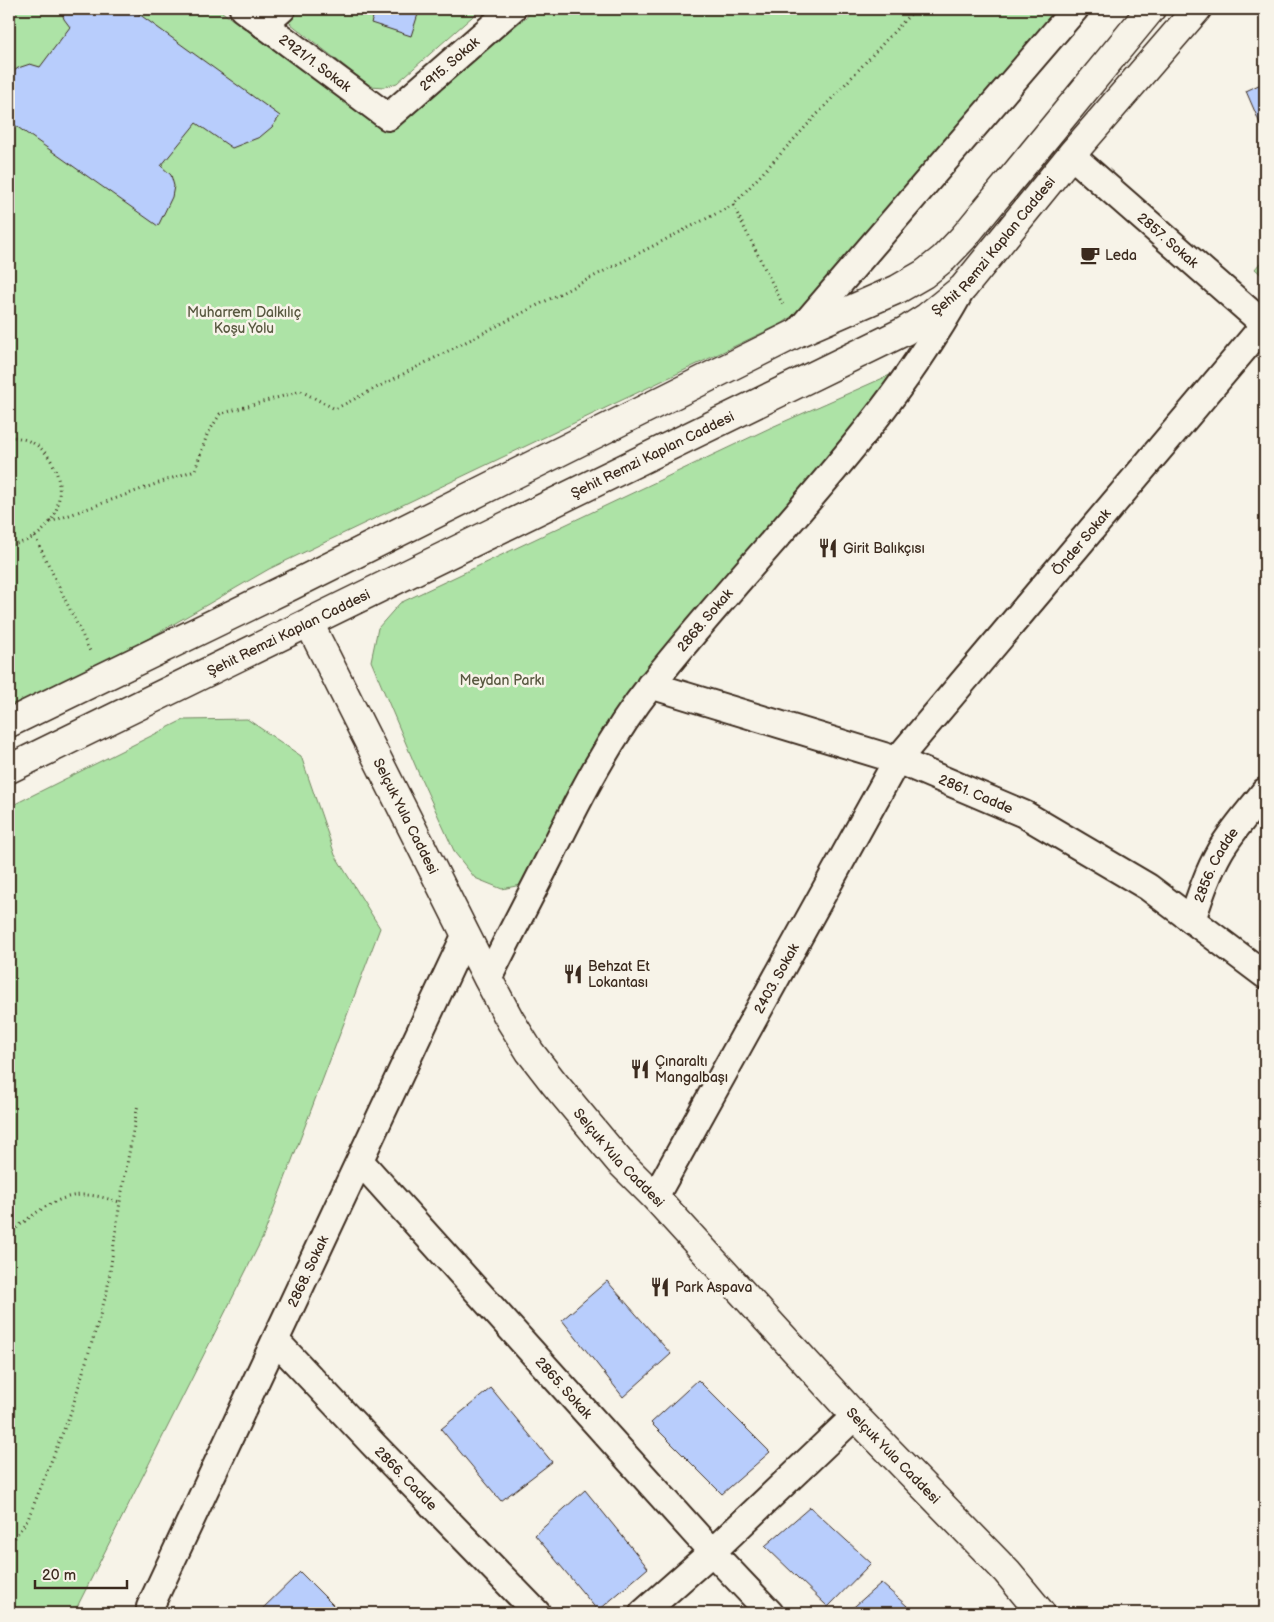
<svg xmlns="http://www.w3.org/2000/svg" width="1274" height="1622" font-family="'Balsamiq Sans',sans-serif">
<rect width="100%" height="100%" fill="#f7f3e8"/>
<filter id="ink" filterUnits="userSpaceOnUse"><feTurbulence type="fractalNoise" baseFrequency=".02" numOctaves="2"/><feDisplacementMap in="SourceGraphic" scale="10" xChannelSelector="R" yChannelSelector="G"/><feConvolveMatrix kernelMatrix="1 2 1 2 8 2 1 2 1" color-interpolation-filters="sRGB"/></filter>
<g filter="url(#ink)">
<g fill="#ade3a6" stroke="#748662">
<polygon points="9,9 218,9 386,132 536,9 1060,9 1024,53 800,310 783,323 269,569 99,667 9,709"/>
<polygon points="272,9 481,9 397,83 384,87 370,86"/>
<polygon points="1265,257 1265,278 1255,269"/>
<polygon points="899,371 625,701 591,751 544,861 530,883 502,889 475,878 455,853 418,772 371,661 378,628 400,603 772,427"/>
<polygon points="247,719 301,756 335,855 380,928 263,1237 74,1613 9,1613 9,807 183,720"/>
</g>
<g fill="#b8cdfc" stroke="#3b2a1e">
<polygon points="61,9 132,9 280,116 272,127 260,137 232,148 196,123 161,166 171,175 174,186 172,197 158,226 9,121 9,75 18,68 30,64 40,67 70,27 64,19"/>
<polygon points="376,9 412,9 419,11 411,36 371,23"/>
<polygon points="420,9 437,9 436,14"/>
<polygon points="1265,82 1265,135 1246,91"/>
<polygon points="607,1281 671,1354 623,1397 562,1320"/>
<polygon points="698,1380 770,1452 722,1494 651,1423"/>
<polygon points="491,1388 552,1462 501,1501 441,1429"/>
<polygon points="585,1490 648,1568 598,1611 535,1535"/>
<polygon points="810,1507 871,1563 828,1607 765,1546"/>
<polygon points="300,1572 341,1613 258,1613"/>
<polygon points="881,1583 915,1613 847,1613"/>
</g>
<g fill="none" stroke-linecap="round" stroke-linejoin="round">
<defs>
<g id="minor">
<path id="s1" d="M243 9 388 117 512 9"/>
<polyline points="264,25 282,9"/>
<path id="s2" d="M1071 155 1265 325"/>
<polyline points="797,333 1075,9"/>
<path id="s3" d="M650 685 897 760 1024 814 1148 887 1265 975"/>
<path id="s4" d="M1192 920C1200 896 1208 872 1220 851 1233 829 1250 811 1265 791"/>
<path id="s5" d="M488 979C508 938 530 897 551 855 580 796 610 737 651 685 754 554 879 438 961 291"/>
<path id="s6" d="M360 1161 712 1552 770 1613"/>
<path id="s7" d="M655 1197 897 760 1265 324"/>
<path id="s8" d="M276 1341 373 1444 537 1613"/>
<path id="s9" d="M150 1607 465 936"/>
<polyline points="643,1613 712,1552 855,1416"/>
</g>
<g id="tertiary">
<path id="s10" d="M309 623 488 979 510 1020 530 1052 554 1083 619 1161 655 1197 855 1416 1007 1572 1041 1613"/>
</g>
<g id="secondary">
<polyline points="9,723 291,586 797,333 898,289 924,274 944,258 963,238 1151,9"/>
<path id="s11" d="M9 769 905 331 927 317 963 288 1071 155 1197 9"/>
</g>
</defs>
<use href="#minor" stroke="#3b2a1e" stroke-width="30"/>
<use href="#tertiary" stroke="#3b2a1e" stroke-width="31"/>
<use href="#secondary" stroke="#3b2a1e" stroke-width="31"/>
<g stroke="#3b2a1e" stroke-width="3" stroke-dasharray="1 4" stroke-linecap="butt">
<polyline points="733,205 783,305"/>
<path d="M9 437C70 437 82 536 9 545"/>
<polyline points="50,522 195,470 207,435 220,414 301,391 335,409 733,205 915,9"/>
<polyline points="35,537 90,651"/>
<path d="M9 1234C30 1217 56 1194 85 1195 97 1195 108 1199 120 1202"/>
<polyline points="9,1546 28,1519 71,1412 107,1292 120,1202 138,1104"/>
</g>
<use href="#minor" stroke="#f7f3e8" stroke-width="26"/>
<use href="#tertiary" stroke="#f7f3e8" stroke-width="28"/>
<use href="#secondary" stroke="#f7f3e8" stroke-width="28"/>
</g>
</g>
<defs>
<symbol id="cafe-bare" viewBox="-9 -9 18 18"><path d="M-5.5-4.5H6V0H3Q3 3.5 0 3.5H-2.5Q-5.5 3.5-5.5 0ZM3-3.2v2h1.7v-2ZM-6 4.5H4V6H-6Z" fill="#3b2a1e" stroke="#f7f3e8" stroke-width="2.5" paint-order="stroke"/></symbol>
<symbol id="restaurant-bare" viewBox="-9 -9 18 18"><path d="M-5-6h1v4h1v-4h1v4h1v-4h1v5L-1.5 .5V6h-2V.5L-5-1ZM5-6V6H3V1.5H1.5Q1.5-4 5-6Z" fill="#3b2a1e" stroke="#f7f3e8" stroke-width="2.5" paint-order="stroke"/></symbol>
</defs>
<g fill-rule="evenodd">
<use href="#cafe-bare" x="1076" y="241" width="28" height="28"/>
<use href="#restaurant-bare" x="814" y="534" width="28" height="28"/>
<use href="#restaurant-bare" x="559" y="960" width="28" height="28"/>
<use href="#restaurant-bare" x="626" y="1055" width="28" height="28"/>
<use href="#restaurant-bare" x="646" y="1273" width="28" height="28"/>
</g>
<g text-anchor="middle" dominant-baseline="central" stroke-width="5" stroke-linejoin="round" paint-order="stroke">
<g font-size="14" fill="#3b2a1e" stroke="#f7f3e8">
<text stroke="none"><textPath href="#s1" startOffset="90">2921/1. Sokak</textPath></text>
<text stroke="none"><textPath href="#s1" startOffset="262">2915. Sokak</textPath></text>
<text stroke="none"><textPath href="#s2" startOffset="129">2857. Sokak</textPath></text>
<text stroke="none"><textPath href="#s11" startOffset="1121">Şehit Remzi Kaplan Caddesi</textPath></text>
<text stroke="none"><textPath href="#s11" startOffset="716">Şehit Remzi Kaplan Caddesi</textPath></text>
<text stroke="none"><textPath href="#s7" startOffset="785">Önder Sokak</textPath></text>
<text stroke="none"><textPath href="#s5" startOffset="421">2868. Sokak</textPath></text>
<text stroke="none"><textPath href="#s11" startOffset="311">Şehit Remzi Kaplan Caddesi</textPath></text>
<text stroke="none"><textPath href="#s3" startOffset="344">2861. Cadde</textPath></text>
<text stroke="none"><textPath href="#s10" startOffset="216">Selçuk Yula Caddesi</textPath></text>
<text stroke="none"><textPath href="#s4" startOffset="60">2856. Cadde</textPath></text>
<text stroke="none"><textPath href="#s7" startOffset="250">2403. Sokak</textPath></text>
<text stroke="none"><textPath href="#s10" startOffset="621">Selçuk Yula Caddesi</textPath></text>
<text stroke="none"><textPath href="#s9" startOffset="371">2868. Sokak</textPath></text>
<text stroke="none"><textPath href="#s6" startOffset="305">2865. Sokak</textPath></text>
<text stroke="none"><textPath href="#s10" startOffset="1026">Selçuk Yula Caddesi</textPath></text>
<text stroke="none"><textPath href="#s8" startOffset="189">2866. Cadde</textPath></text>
</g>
<g font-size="14" fill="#3b2a1e" stroke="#f7f3e8" text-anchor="start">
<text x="1105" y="255">Leda</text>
<text x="843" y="548">Girit Balıkçısı</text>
<text x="588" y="966">Behzat Et<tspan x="588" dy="16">Lokantası</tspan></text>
<text x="655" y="1061">Çınaraltı<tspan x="655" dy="16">Mangalbaşı</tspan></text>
<text x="675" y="1287">Park Aspava</text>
</g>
<g font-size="14" fill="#585840" stroke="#f7f3e8">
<text x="244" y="312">Muharrem Dalkılıç<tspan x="244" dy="16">Koşu Yolu</tspan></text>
<text x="502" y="680">Meydan Parkı</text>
</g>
</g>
<rect width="1274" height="1622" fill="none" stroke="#f7f3e8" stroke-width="30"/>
<rect x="15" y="15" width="1244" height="1592" fill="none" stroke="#3b2a1e" stroke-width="2" filter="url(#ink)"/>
<path d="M35 1580v8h92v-8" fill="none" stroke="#3b2a1e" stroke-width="2.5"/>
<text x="42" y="1580" font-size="15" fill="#3b2a1e" stroke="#f7f3e8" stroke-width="4" paint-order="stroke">20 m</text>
</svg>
